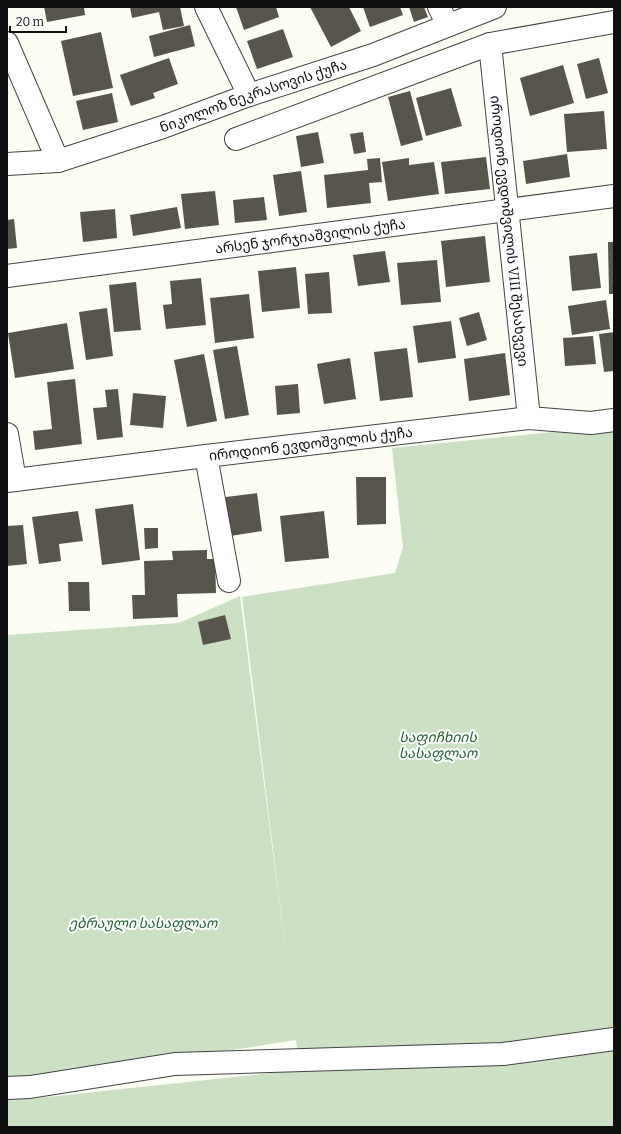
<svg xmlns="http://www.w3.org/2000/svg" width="621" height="1134" font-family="Bitter,'Noto Sans Georgian',serif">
<rect width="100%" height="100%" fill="#fcfef3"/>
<polygon fill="#cce0c4" points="614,426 614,1127 7,1127 7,1099 38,1098 300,1070 296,1040 34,1081 7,1081 7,635 179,623 240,596 287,962 242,597 395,573 403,547 392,448"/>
<g fill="#57554c">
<polygon points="44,7 84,7 85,15 47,22"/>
<polygon points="130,7 180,7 184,26 163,30 159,12 132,18"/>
<polygon points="236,7 276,7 279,17 244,30"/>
<polygon points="310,7 349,7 361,31 331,47"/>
<polygon points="363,7 400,7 403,15 370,27"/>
<polygon points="409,7 424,7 428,17 414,22"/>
<polygon points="190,25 195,46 154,57 149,36"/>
<polygon points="283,29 293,57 257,69 247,41"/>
<polygon points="101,32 113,88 73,96 61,41"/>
<polygon points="169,58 178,84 153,93 155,98 131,106 120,75"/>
<polygon points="599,58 608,93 586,99 577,64"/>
<polygon points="563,65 574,103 530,116 520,78"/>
<polygon points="451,88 462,126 426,136 416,98"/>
<polygon points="410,91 423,140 401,146 388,97"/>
<polygon points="112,93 118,122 83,130 76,101"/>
<polygon points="604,111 607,149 567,152 564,114"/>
<polygon points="318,132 324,163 301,167 296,136"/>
<polygon points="363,132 366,152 354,154 350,134"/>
<polygon points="567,154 570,177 526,184 523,161"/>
<polygon points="486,157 490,189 445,194 441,162"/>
<polygon points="380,158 382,182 369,183 371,203 327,208 324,175 368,170 367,159"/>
<polygon points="409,158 409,165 434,162 439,194 388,201 382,162"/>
<polygon points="301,171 307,212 279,216 273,175"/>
<polygon points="215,191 219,225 185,229 181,194"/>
<polygon points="264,197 267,220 235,223 233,200"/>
<polygon points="177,207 181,228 133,236 130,215"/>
<polygon points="115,209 117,238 83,242 80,212"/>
<polygon points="14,219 17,248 7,249 7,220"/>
<polygon points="485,236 490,282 446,287 441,241"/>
<polygon points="608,242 614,242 614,294 609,294"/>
<polygon points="385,251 390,282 358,286 353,255"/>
<polygon points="597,253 601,288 572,291 569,256"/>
<polygon points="437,260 441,302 401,305 397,263"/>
<polygon points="296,267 300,308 262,312 258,271"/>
<polygon points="329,272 332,313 308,314 305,274"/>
<polygon points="201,278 206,325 166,329 163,305 172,304 170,281"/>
<polygon points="136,282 141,330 114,332 109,285"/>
<polygon points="249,294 254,338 215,343 210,298"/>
<polygon points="606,300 610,329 572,335 568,306"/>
<polygon points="107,308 113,356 86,360 79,312"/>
<polygon points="479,312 487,340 467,346 459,318"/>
<polygon points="451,321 456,358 418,363 413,326"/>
<polygon points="67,323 74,369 15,378 8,333"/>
<polygon points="614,332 614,371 604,372 599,334"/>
<polygon points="593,336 596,364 565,366 563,338"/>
<polygon points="237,346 249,415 225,419 213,350"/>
<polygon points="407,348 413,397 380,401 374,352"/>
<polygon points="505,353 510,395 469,401 464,359"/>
<polygon points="204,354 217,421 187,427 174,360"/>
<polygon points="350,358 356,399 324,404 317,364"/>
<polygon points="75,379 82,444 35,450 33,431 52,429 47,382"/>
<polygon points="298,384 300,413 277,415 275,386"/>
<polygon points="118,389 123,437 97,440 93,408 107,407 105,390"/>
<polygon points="133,393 166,396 163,428 130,425"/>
<polygon points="356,477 386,477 386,524 357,525"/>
<polygon points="257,493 262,531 224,537 218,498"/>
<polygon points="133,504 140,560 102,565 95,509"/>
<polygon points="78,511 83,541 59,544 61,561 39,564 32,517"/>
<polygon points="324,511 329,558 285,562 280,516"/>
<polygon points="23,525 27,564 7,566 7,526"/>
<polygon points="144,528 158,528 158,548 145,549"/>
<polygon points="207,550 207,559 215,559 216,593 177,594 178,617 133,619 132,595 145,595 144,561 173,560 172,551"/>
<polygon points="68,582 89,582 90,611 69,611"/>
<polygon points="225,615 231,639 203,645 198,622"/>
</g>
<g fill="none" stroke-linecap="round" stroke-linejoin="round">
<defs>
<g id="minor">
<polyline points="206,7 249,95"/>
<polyline points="439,7 448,25"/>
<polyline points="7,43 58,161"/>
<path id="s1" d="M490 44 529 418"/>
<polyline points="236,139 490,44 614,22"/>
<path id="s2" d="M7 164 58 161 163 127 249 95 373 55 495 7"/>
<path id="s3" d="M7 276 614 196"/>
<polyline points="7,434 15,480"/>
<polyline points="206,456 229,581"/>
<path id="s4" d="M7 481 206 456 529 418 591 423 614 420"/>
<polyline points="7,1088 30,1087 175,1064 503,1054 614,1039"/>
</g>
</defs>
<use href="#minor" stroke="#424242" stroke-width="24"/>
<use href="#minor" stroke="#fff" stroke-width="22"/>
</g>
<g text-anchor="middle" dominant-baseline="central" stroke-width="4" stroke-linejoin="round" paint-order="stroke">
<g font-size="14" fill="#0f0f0f" stroke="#fff">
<text stroke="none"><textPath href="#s2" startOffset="257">ნიკოლოზ ნეკრასოვის ქუჩა</textPath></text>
<text stroke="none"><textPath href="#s1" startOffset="188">იროდიონ ევდოშვილის VIII შესახვევი</textPath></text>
<text stroke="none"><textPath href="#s3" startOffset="306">არსენ ჯორჯიაშვილის ქუჩა</textPath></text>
<text stroke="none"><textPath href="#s4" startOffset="306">იროდიონ ევდოშვილის ქუჩა</textPath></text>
</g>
<g font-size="14" font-style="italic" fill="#236430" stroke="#fff">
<text x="438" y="737">საფიჩხიის<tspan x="438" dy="16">სასაფლაო</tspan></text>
<text x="143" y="923">ებრაული სასაფლაო</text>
</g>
</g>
<rect width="621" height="1134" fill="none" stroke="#0f0f0f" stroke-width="16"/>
<path d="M10 26v6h56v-6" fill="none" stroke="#0f0f0f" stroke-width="2"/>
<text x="16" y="26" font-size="12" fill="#0f0f0f" stroke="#ffffff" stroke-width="3" paint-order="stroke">20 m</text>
</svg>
